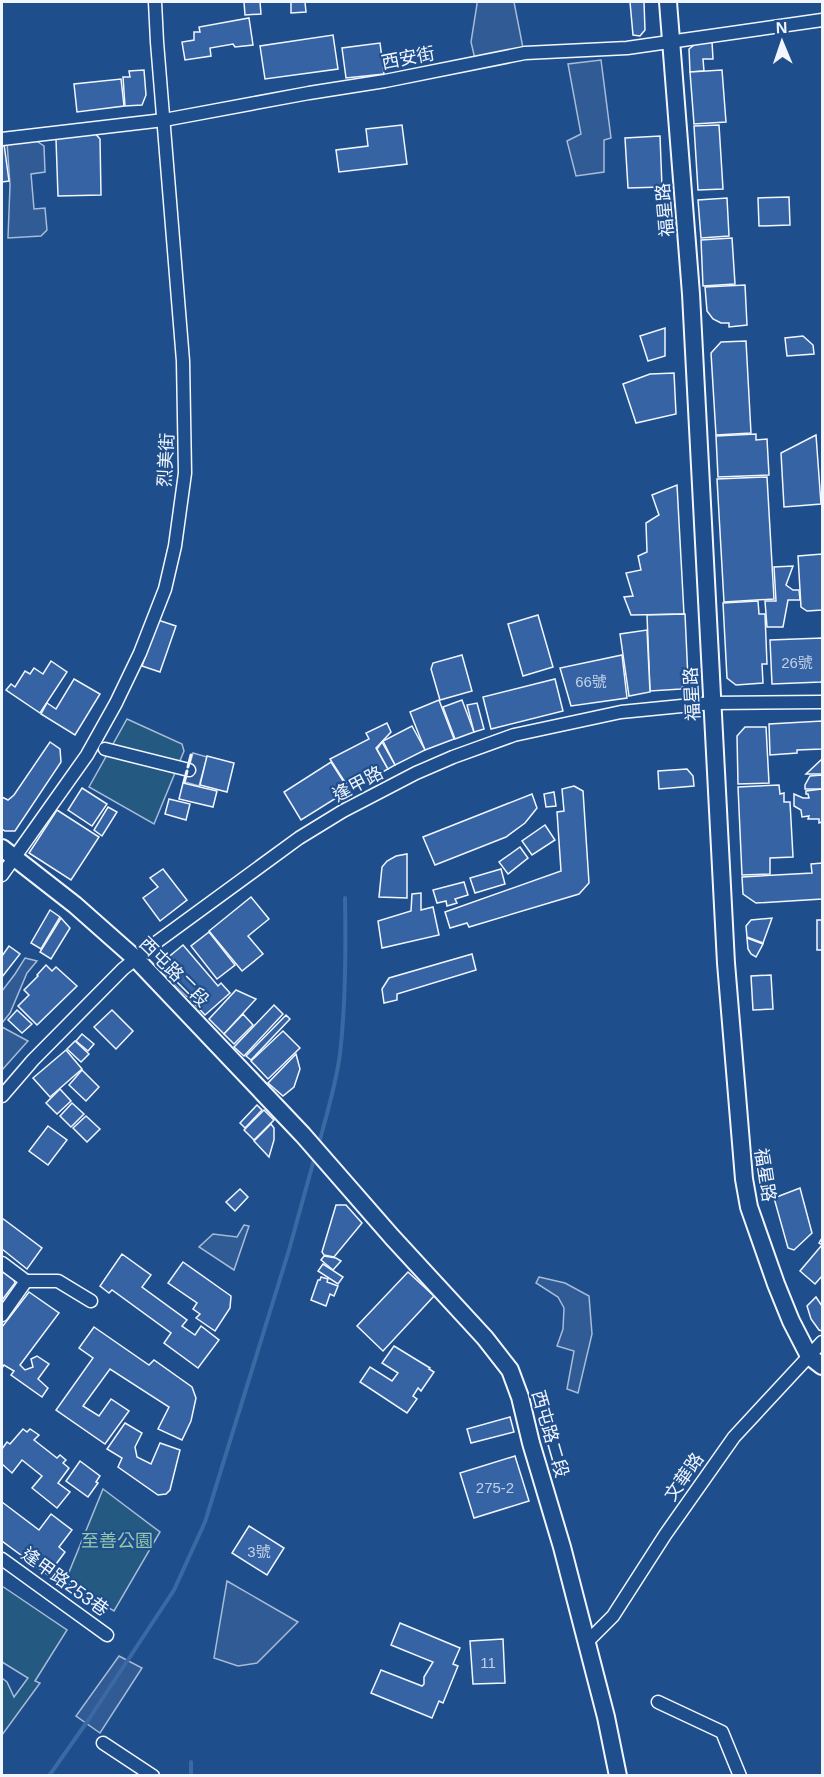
<svg xmlns="http://www.w3.org/2000/svg" width="824" height="1777" font-family="Arial,'Noto Sans TC',sans-serif">
<rect width="100%" height="100%" fill="#1f4e8c"/>
<g fill="#245a82" stroke="#a8bbd7" stroke-width="1.5">
<polygon points="127,719 182,744 184,751 154,824 89,787"/>
<polygon points="103,1489 160,1532 114,1611 65,1582"/>
<polygon points="2,1586 67,1630 35,1681 40,1683 2,1735 2,1678 7,1682 14,1697 28,1678 2,1662"/>
</g>
<g fill="#305b95" stroke="#a8bbd7" stroke-width="1.5">
<polygon points="476,2 514,2 524,53 475,59 471,42 477,4"/>
<polygon points="601,60 611,138 604,140 604,172 576,176 567,141 581,134 568,64"/>
<polygon points="35,140 44,146 45,172 31,174 34,209 45,208 47,230 41,236 8,238 10,185 7,142"/>
<polygon points="193,753 207,757 199,786 185,782"/>
<polygon points="25,958 37,961 27,973 10,1013 2,1023 2,991 15,974"/>
<polygon points="2,1027 28,1041 2,1070"/>
<polygon points="244,1225 249,1226 234,1270 199,1247 213,1234 237,1237"/>
<polygon points="539,1277 565,1283 589,1296 592,1334 578,1393 567,1389 574,1351 557,1346 563,1329 564,1308 558,1297 536,1283"/>
<polygon points="227,1581 298,1622 257,1663 238,1666 214,1658"/>
<polygon points="119,1656 142,1668 100,1733 76,1716"/>
</g>
<g fill="none" stroke-linecap="round" stroke-linejoin="round">
<g stroke="#3b69a3" stroke-width="4">
<path d="M319 1143C327 1114 336 1084 340 1054 346 1002 346 950 345 898"/>
<polyline points="191,1762 191,1776"/>
<polyline points="49,1776 89,1719 174,1590 205,1522 289,1250 315,1156"/>
</g>
</g>
<g fill="#3563a3" stroke="#f2f6ff" stroke-width="1.5">
<polygon points="244,2 260,2 261,14 245,15"/>
<polygon points="291,2 305,2 306,12 291,13"/>
<polygon points="630,2 644,2 645,30 640,36 633,35"/>
<polygon points="249,18 253,45 235,47 233,44 210,48 211,56 185,60 182,42 194,40 194,32 200,32 199,27"/>
<polygon points="333,35 338,69 265,79 260,46"/>
<polygon points="698,42 712,42 713,59 703,59 704,71 690,72 689,49"/>
<polygon points="380,43 384,74 346,78 342,48"/>
<polygon points="144,70 146,95 142,105 125,106 123,77 130,77 129,71"/>
<polygon points="722,70 726,122 694,124 690,72"/>
<polygon points="121,79 124,106 77,112 74,84"/>
<polygon points="402,125 407,164 339,172 336,150 368,146 366,129"/>
<polygon points="719,125 723,189 698,190 694,126"/>
<polygon points="93,131 100,139 101,195 58,196 56,139 62,132"/>
<polygon points="660,136 662,187 628,188 625,138"/>
<polygon points="2,144 4,144 9,181 2,182"/>
<polygon points="789,197 790,225 759,226 758,198"/>
<polygon points="727,198 729,236 701,238 698,200"/>
<polygon points="732,238 735,284 703,286 701,240"/>
<polygon points="745,285 747,325 729,327 729,323 721,323 713,319 707,311 705,287"/>
<polygon points="665,328 665,356 648,361 640,336"/>
<polygon points="803,336 813,345 814,354 787,356 785,338"/>
<polygon points="746,341 751,433 716,435 711,353 721,342"/>
<polygon points="674,373 676,414 636,423 623,384 650,374"/>
<polygon points="756,434 756,440 767,439 769,475 718,477 716,436"/>
<polygon points="816,435 821,504 784,507 781,453"/>
<polygon points="767,477 774,599 724,602 717,479"/>
<polygon points="677,485 684,614 631,615 624,597 633,596 626,573 641,570 638,556 647,552 646,523 659,515 652,495"/>
<polygon points="822,554 822,610 807,611 801,607 798,556"/>
<polygon points="793,566 786,585 793,590 799,590 800,600 788,600 783,627 767,627 765,601 776,601 774,567"/>
<polygon points="758,601 759,614 765,614 767,664 762,664 763,683 736,685 727,678 723,603"/>
<polygon points="685,614 688,679 681,689 650,691 647,615"/>
<polygon points="538,615 553,667 523,676 508,624"/>
<polygon points="158,620 176,626 160,672 142,666"/>
<polygon points="647,630 650,692 629,696 620,634"/>
<polygon points="822,638 822,680 821,682 772,684 770,640"/>
<polygon points="462,655 472,691 440,700 431,669 433,663"/>
<polygon points="622,655 627,698 571,706 560,668"/>
<polygon points="51,661 67,672 40,713 6,690 11,684 15,687 25,671 30,674 34,668 43,674"/>
<polygon points="74,679 100,694 75,735 41,714 47,703 56,709"/>
<polygon points="555,679 563,711 491,729 483,697"/>
<polygon points="439,700 454,739 425,750 410,712"/>
<polygon points="462,700 474,732 455,739 443,707"/>
<polygon points="477,703 484,729 474,732 467,705"/>
<polygon points="822,721 822,749 797,750 797,753 770,755 769,724"/>
<polygon points="387,723 391,732 376,748 388,769 350,790 330,759 369,739 366,733"/>
<polygon points="412,726 425,750 395,765 383,741"/>
<polygon points="745,727 766,727 769,783 738,784 737,736"/>
<polygon points="50,742 60,749 61,762 15,831 5,831 2,829 2,797 8,800 14,795"/>
<polygon points="382,742 395,765 388,769 377,749"/>
<polygon points="207,756 234,763 227,792 200,785"/>
<polygon points="822,759 822,774 806,774"/>
<polygon points="331,762 349,790 301,820 284,792"/>
<polygon points="687,769 693,776 694,786 659,789 658,771"/>
<polygon points="822,775 822,789 805,789 805,785 810,776"/>
<polygon points="183,783 217,791 213,807 179,799"/>
<polygon points="779,785 780,794 784,793 784,802 790,802 793,857 770,858 770,874 742,875 738,787"/>
<polygon points="574,786 583,791 589,883 579,894 469,927 467,923 450,928 445,912 561,871 557,812 564,811 562,789"/>
<polygon points="82,788 107,804 92,826 68,810"/>
<polygon points="822,789 822,822 819,823 819,819 808,819 809,816 802,817 801,810 794,806 794,794 803,798 809,798 808,794 806,794 806,791"/>
<polygon points="554,792 556,806 546,807 544,794"/>
<polygon points="532,794 537,808 525,823 506,837 435,865 423,837"/>
<polygon points="169,799 190,804 186,820 165,814"/>
<polygon points="108,807 117,812 102,836 94,830"/>
<polygon points="57,810 99,837 71,880 29,853"/>
<polygon points="545,825 555,840 532,855 522,841"/>
<polygon points="520,847 528,858 508,874 499,862"/>
<polygon points="407,854 407,898 379,897 382,867 387,861 396,856"/>
<polygon points="822,863 822,899 756,903 743,894 742,877 812,873 811,864"/>
<polygon points="163,869 187,900 160,921 143,898 158,887 150,878"/>
<polygon points="501,869 505,884 475,893 470,878"/>
<polygon points="464,882 468,895 455,899 457,903 447,906 446,901 437,903 433,890"/>
<polygon points="421,893 421,910 433,907 439,935 382,948 378,921 411,911 412,894"/>
<polygon points="251,897 269,919 248,936 263,954 242,971 209,931"/>
<polygon points="50,910 60,917 41,949 31,943"/>
<polygon points="61,918 70,928 51,959 40,952"/>
<polygon points="772,918 763,943 747,937 746,926 751,920"/>
<rect x="817" y="920" width="5" height="30"/>
<polygon points="209,932 235,965 217,979 191,946"/>
<polygon points="747,938 763,944 756,957 751,954 748,949"/>
<polygon points="183,945 218,986 221,983 230,993 205,1015 163,971 165,960"/>
<polygon points="9,946 20,954 2,977 2,956"/>
<polygon points="472,954 476,970 397,994 397,1000 384,1003 382,989 389,978"/>
<polygon points="46,965 52,971 56,967 77,986 37,1025 18,1006 29,995 24,990 38,976 37,975"/>
<polygon points="771,975 773,1009 753,1010 751,976"/>
<polygon points="236,990 256,999 224,1034 209,1019"/>
<polygon points="274,1005 283,1014 244,1056 234,1047"/>
<polygon points="17,1010 32,1024 22,1033 8,1020"/>
<polygon points="112,1010 133,1031 116,1049 94,1027"/>
<polygon points="243,1014 253,1025 234,1044 224,1034"/>
<polygon points="286,1015 290,1019 251,1060 246,1056"/>
<polygon points="283,1031 300,1048 268,1079 251,1061"/>
<polygon points="82,1034 94,1044 88,1051 76,1041"/>
<polygon points="75,1041 89,1054 81,1062 67,1049"/>
<polygon points="66,1050 82,1069 50,1097 33,1078"/>
<polygon points="296,1054 300,1069 294,1087 283,1096 268,1083"/>
<polygon points="82,1070 99,1087 86,1101 69,1085"/>
<polygon points="60,1089 71,1101 57,1114 46,1103"/>
<polygon points="72,1103 84,1114 71,1127 60,1116"/>
<polygon points="257,1105 262,1110 245,1128 240,1123"/>
<polygon points="264,1110 274,1120 254,1140 244,1130"/>
<polygon points="86,1116 100,1129 87,1142 73,1128"/>
<polygon points="271,1124 274,1128 274,1140 269,1157 254,1141"/>
<polygon points="48,1126 67,1140 48,1165 29,1151"/>
<polygon points="800,1188 812,1233 794,1250 788,1248 774,1198"/>
<polygon points="240,1189 248,1197 235,1211 226,1202"/>
<polygon points="336,1205 346,1205 362,1223 334,1257 324,1255 322,1252"/>
<polygon points="2,1218 42,1248 27,1269 2,1249"/>
<polygon points="822,1238 822,1276 815,1284 800,1271 822,1245 819,1243"/>
<polygon points="122,1254 151,1275 142,1287 187,1320 182,1326 195,1335 201,1326 219,1340 198,1368 164,1343 171,1333 112,1290 109,1293 100,1286"/>
<polygon points="324,1256 336,1258 341,1261 333,1270 321,1260"/>
<polygon points="183,1262 231,1296 230,1308 215,1331 196,1318 200,1314 193,1309 197,1303 168,1283"/>
<polygon points="323,1264 343,1277 338,1284 318,1271"/>
<polygon points="5,1272 13,1277 15,1283 2,1300 2,1273"/>
<polygon points="408,1272 434,1296 383,1351 357,1326"/>
<polygon points="321,1277 328,1279 327,1282 338,1286 334,1296 330,1294 326,1306 311,1300 318,1280 320,1280"/>
<polygon points="29,1292 59,1313 20,1365 25,1370 33,1367 31,1359 37,1356 49,1364 38,1379 48,1388 42,1397 11,1375 14,1371 4,1365 2,1368 2,1327"/>
<polygon points="816,1297 822,1306 822,1331 819,1330 811,1319 807,1306"/>
<polygon points="94,1327 149,1365 154,1360 192,1387 196,1398 191,1421 182,1440 158,1429 169,1407 110,1369 83,1406 99,1416 111,1399 129,1411 105,1444 56,1410 93,1358 79,1348"/>
<polygon points="394,1346 430,1368 429,1369 434,1372 421,1391 418,1388 413,1396 417,1399 407,1413 360,1382 370,1367 392,1381 398,1373 382,1363"/>
<polygon points="510,1417 514,1432 471,1443 467,1429"/>
<polygon points="125,1423 142,1433 135,1447 137,1457 151,1464 160,1443 180,1450 170,1490 166,1494 158,1495 118,1467 122,1458 107,1449"/>
<polygon points="23,1429 27,1432 30,1429 39,1435 34,1440 57,1458 60,1455 66,1460 63,1463 69,1468 58,1483 70,1492 57,1508 32,1488 42,1476 22,1460 12,1473 2,1464 2,1449 7,1442 10,1444"/>
<polygon points="515,1456 529,1501 474,1518 460,1473"/>
<polygon points="80,1461 100,1476 96,1482 98,1483 88,1497 66,1481"/>
<polygon points="2,1502 39,1530 51,1514 72,1530 59,1547 65,1552 48,1575 2,1541"/>
<polygon points="249,1526 284,1548 267,1575 232,1553"/>
<polygon points="400,1623 460,1648 453,1664 458,1666 443,1703 439,1701 432,1718 371,1693 381,1670 422,1686 424,1684 424,1677 433,1662 391,1645"/>
<polygon points="503,1639 505,1683 473,1684 470,1641"/>
</g>
<g fill="none" stroke-linecap="round" stroke-linejoin="round">
<defs>
<g id="street">
<polyline points="2,139 164,120 309,93 385,81 525,53 627,48 822,20"/>
<polyline points="105,749 189,770"/>
<polyline points="2,875 87,755 116,703 140,653 165,589 175,546 185,473 183,361 157,42 155,2"/>
<polyline points="2,1096 33,1060 123,969 154,944 299,838 343,811 416,773 453,757 514,735 621,712 712,703 822,702"/>
<polyline points="2,1263 26,1281 2,1315"/>
<polyline points="26,1281 58,1281 91,1301"/>
<polyline points="2,1559 107,1635"/>
<polyline points="587,1642 613,1616 665,1535 734,1437 822,1342"/>
<polyline points="658,1702 722,1732 740,1776"/>
<polyline points="103,1743 153,1776"/>
</g>
<g id="secondary">
<polyline points="668,2 691,294 726,963 744,1179 749,1207 776,1284 791,1321 809,1356 822,1366"/>
<polyline points="2,848 75,905 136,959 303,1135 392,1237 485,1338 510,1370 520,1397 531,1443 562,1547 606,1717 618,1776"/>
</g>
</defs>
<use href="#street" stroke="#f2f6ff" stroke-width="15"/>
<use href="#secondary" stroke="#f2f6ff" stroke-width="20"/>
<use href="#street" stroke="#1f4e8c" stroke-width="12"/>
<use href="#secondary" stroke="#1f4e8c" stroke-width="16"/>
<g stroke="#f2f6ff" stroke-width="3">
<polyline points="188,767 191,755"/>
<polyline points="184,782 187,771"/>
</g>
</g>
<g text-anchor="middle" dominant-baseline="central" stroke-width="4.5" stroke-linejoin="round" paint-order="stroke">
<g font-size="15" fill="#c3d1e8">
<text x="797" y="662">26號</text>
<text x="591" y="681">66號</text>
<text x="495" y="1487">275-2</text>
<text x="259" y="1551">3號</text>
<text x="488" y="1662">11</text>
</g>
<g font-size="18" fill="#f2f6ff" stroke="#1f4e8c">
<text transform="translate(408 58) rotate(-11)">西安街</text>
<text transform="translate(665 210) rotate(-95)">福星路</text>
<text transform="translate(166 460) rotate(-87)">烈美街</text>
<text transform="translate(692 694) rotate(-93)">福星路</text>
<text transform="translate(358 784) rotate(-28)">逢甲路</text>
<text transform="translate(174 972) rotate(45)">西屯路二段</text>
<text transform="translate(765 1175) rotate(81)">福星路</text>
<text transform="translate(550 1434) rotate(74)">西屯路二段</text>
<text transform="translate(684 1477) rotate(-55)">文華路</text>
<text transform="translate(65 1582) rotate(36)">逢甲路253巷</text>
</g>
<g font-size="18" fill="#97c8a6" stroke="#1f4e8c">
<text x="117" y="1541">至善公園</text>
</g>
</g>
<rect width="824" height="1777" fill="none" stroke="#f2f6ff" stroke-width="6"/>
<g transform="translate(782 42) rotate(358)" stroke="#1f4e8c" stroke-width="4.5" paint-order="stroke">
<path d="M0-4.5L10 22L0 15L-10 22Z" fill="#f2f6ff"/>
<text y="-9" font-size="16" font-weight="bold" text-anchor="middle" fill="#f2f6ff">N</text>
</g>
</svg>
